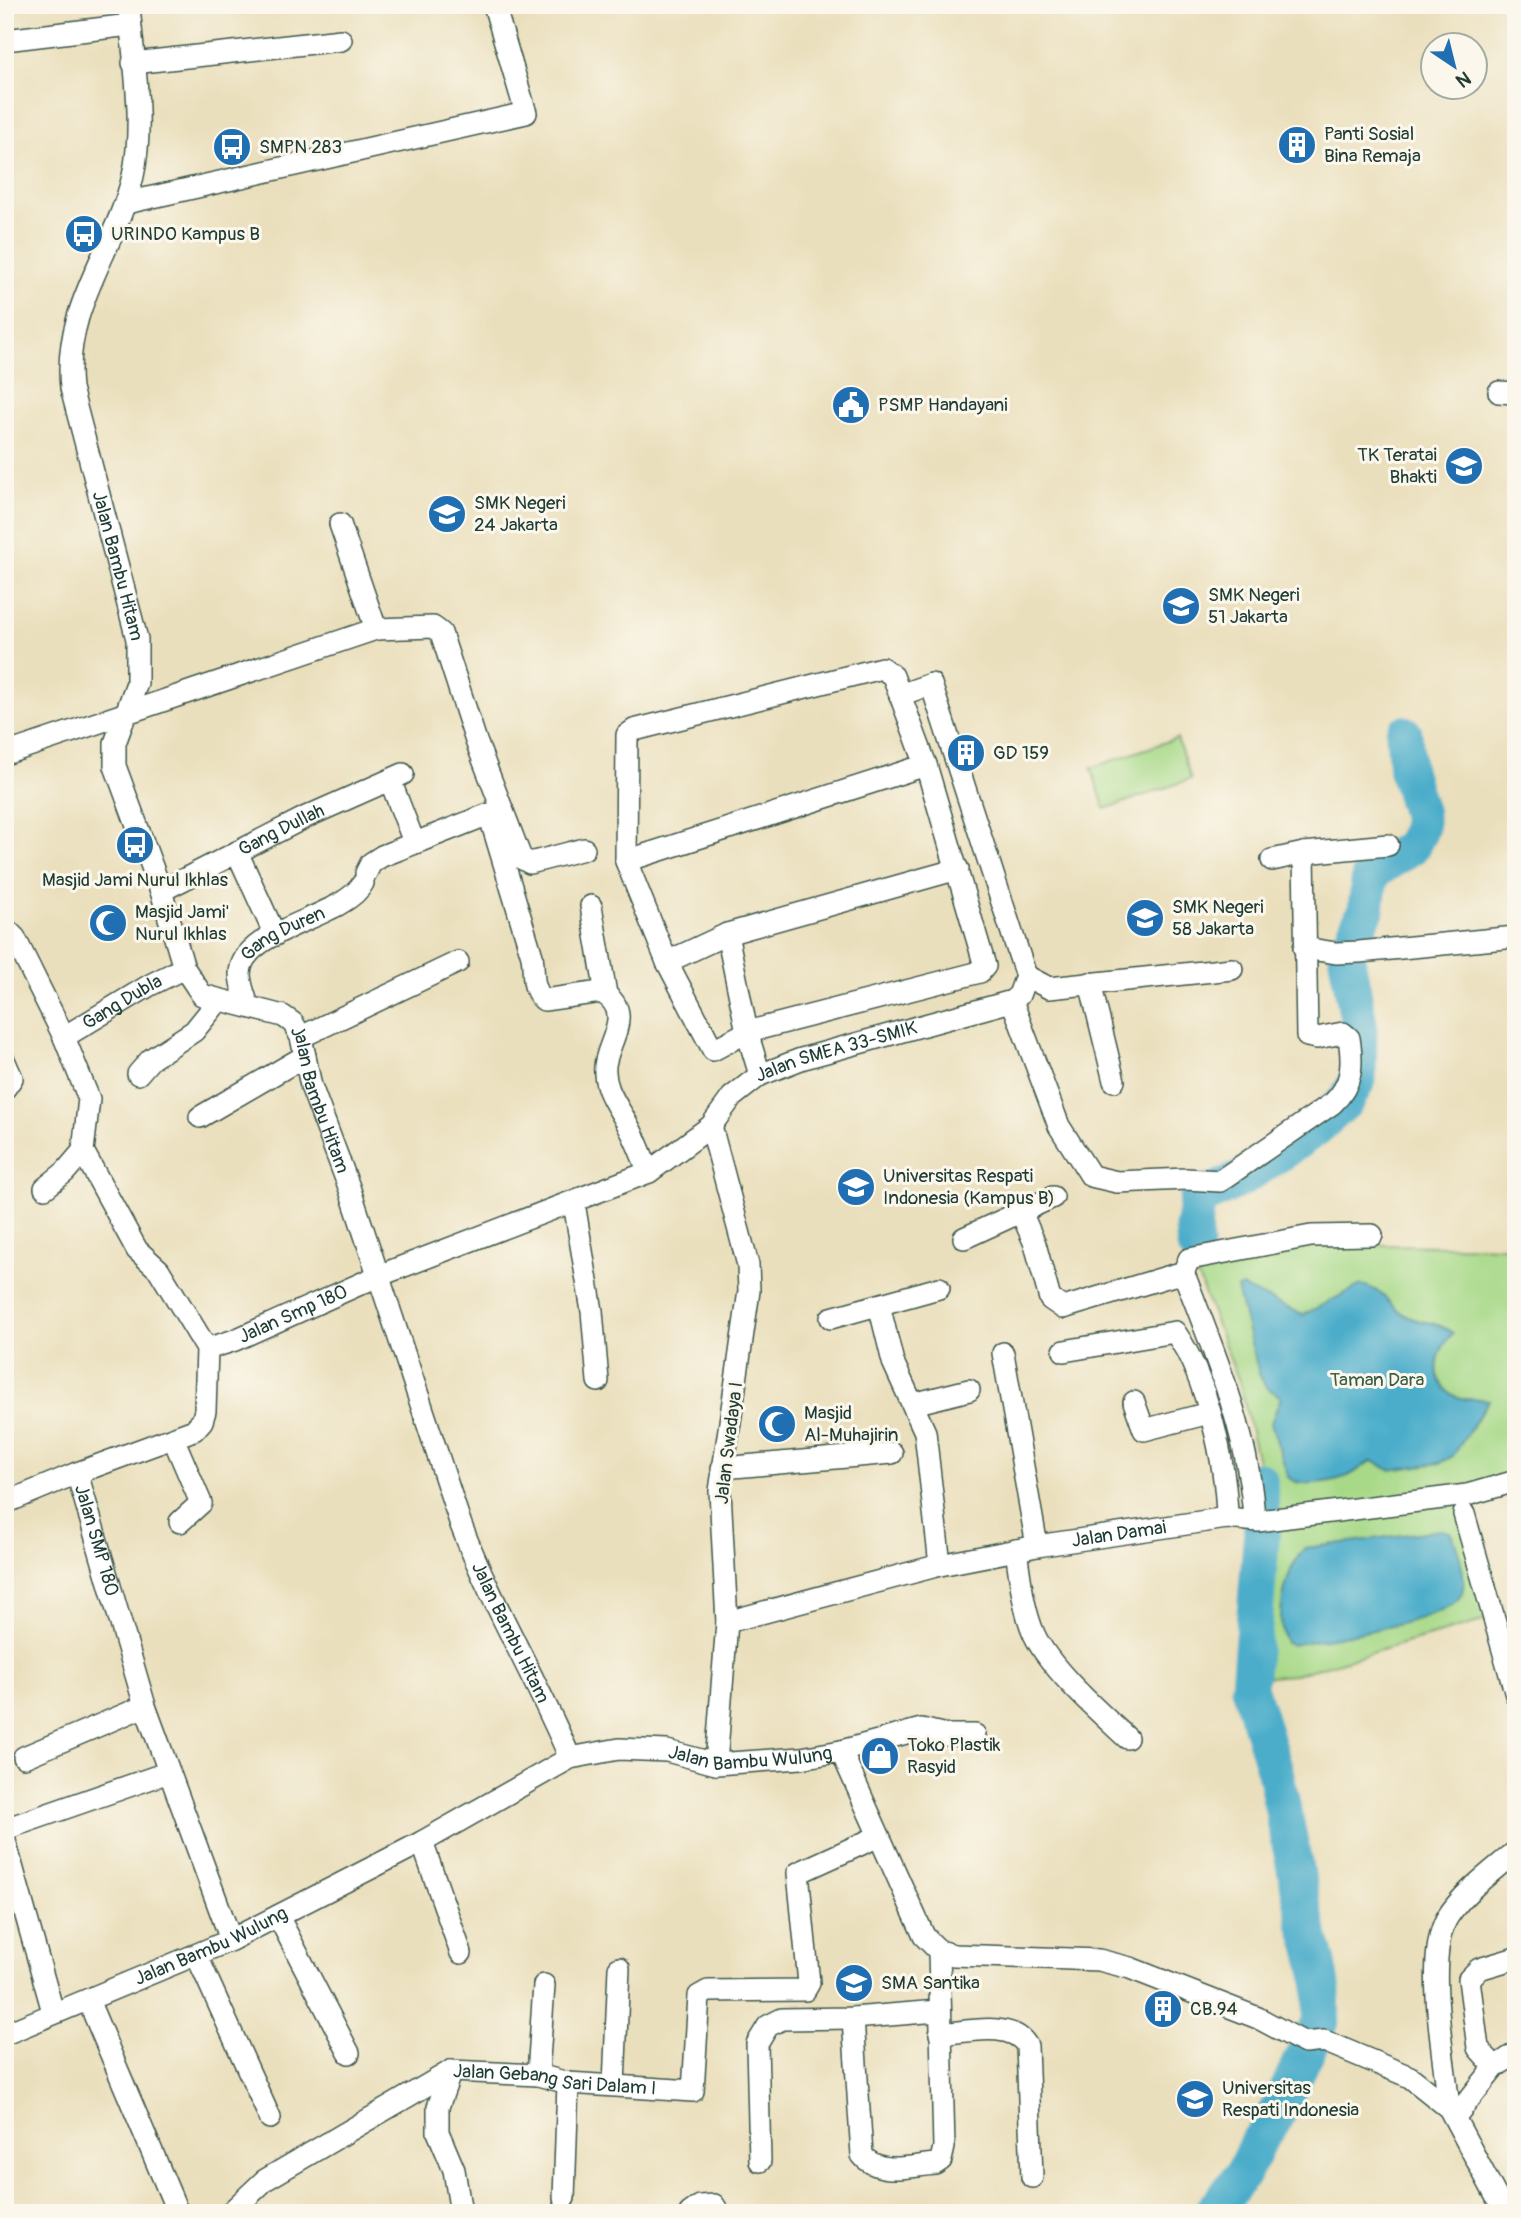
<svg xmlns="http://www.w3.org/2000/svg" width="1521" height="2218" font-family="Pangolin,sans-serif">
<rect width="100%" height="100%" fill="#fbf7ec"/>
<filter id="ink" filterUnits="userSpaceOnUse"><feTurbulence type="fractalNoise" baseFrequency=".0143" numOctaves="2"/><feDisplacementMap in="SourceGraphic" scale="14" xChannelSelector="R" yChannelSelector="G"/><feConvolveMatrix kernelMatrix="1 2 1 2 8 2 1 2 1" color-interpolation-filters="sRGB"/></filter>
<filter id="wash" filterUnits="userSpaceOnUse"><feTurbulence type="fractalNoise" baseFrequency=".00686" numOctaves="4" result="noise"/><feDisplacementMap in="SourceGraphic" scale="28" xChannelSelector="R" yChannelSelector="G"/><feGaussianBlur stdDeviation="1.57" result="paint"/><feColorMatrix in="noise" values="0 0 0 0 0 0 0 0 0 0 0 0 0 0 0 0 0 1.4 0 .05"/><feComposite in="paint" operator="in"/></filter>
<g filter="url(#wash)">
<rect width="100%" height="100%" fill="#eadfbc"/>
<g fill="#a7d988" stroke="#638b5e" stroke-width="2">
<polygon points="1177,738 1191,779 1105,809 1091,768"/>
<polygon points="1312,1244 1516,1247 1516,1452 1505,1455 1507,1480 1457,1490 1493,1618 1294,1675 1255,1678 1267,1500 1240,1384 1196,1272 1202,1263"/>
</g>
<g fill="#4badca" stroke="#35757f" stroke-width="2">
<path d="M1361 1285C1388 1291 1387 1306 1407 1316 1424 1325 1434 1319 1453 1333 1435 1351 1428 1384 1457 1397 1468 1402 1478 1397 1489 1400L1453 1456 1440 1463 1390 1470 1373 1461C1363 1464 1358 1472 1348 1476 1334 1481 1299 1489 1288 1477L1271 1423 1281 1397 1266 1387 1259 1374 1237 1289 1242 1287 1303 1315Z"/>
<path d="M1441 1530 1450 1532C1458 1546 1471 1586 1458 1599 1434 1624 1328 1638 1291 1645L1286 1643C1274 1617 1286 1568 1305 1548Z"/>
</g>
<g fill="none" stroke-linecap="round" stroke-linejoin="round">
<g stroke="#4badca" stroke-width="37">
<polyline points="1195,1245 1193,1228 1198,1199 1243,1178 1315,1129 1347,1100 1358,1079 1359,1024 1347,959 1350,944 1366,910 1370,874 1411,847 1420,830 1420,814 1407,771 1404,734"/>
<polyline points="1211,2213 1243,2174 1257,2143 1272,2123 1321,2021 1322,1986 1318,1963 1306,1922 1275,1771 1249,1687 1262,1530 1259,1480"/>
</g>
</g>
</g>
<g filter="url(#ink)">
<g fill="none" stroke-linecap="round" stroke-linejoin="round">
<defs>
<g id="minor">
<path id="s1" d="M129 5C133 60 145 122 133 176 115 251 62 307 71 388L137 639V683L115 743V766L161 891 184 968 202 995 283 1016 293 1023 301 1037 311 1086 349 1187 461 1525C492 1605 536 1678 570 1758"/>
<polyline points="5,40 130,25"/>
<polyline points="133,63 341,40"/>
<polyline points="126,203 526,113 494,5"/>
<polyline points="1499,392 1516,393"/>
<polyline points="340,524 376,629"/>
<polygon points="882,668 893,676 926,765 985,966 980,972 747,1032 713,1050 667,962 626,861 627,735 634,730"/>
<polyline points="5,754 376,629 433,627 441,633 476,741 521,858 530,863 584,849"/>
<polyline points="390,780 414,842"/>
<polyline points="237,852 275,935"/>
<polyline points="1272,860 1304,853 1388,845"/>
<polyline points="626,861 926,765"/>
<path d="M366 873 371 863 382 856 489 814 532 956C535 972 530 988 544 1000L601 992C636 1011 607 1042 605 1066 603 1090 619 1107 629 1127 637 1141 642 1157 649 1172"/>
<path id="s2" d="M161 891 306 817 403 774"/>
<polyline points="591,906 606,994"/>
<path id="s3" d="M5 928 15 938 64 1037 89 1099 83 1151 137 1250 159 1270 207 1349 205 1411 202 1421 194 1430 77 1473 145 1706 231 1940"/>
<polyline points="727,934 747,1032 760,1075"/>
<polyline points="1304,948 1336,953 1359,952 1516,937"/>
<polyline points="667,962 727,934 958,869"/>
<polyline points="1026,976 1049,988 1232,969"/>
<polyline points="1090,983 1114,1081"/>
<path d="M1012 1001 1059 1126 1091 1176 1117 1182 1186 1179 1220 1181 1333 1103C1353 1084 1353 1064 1349 1038L1343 1033 1317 1038 1307 1036 1304 853"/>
<path id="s4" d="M248 1006C245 996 240 984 240 974 241 928 344 919 363 883"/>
<path id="s5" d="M64 1037 150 985 184 968"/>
<polyline points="301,1037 458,962"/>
<polyline points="5,1062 12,1078 5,1088"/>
<polyline points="138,1074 151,1059 194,1031 219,1000"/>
<polyline points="200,1117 305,1056"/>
<polyline points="711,1126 748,1265 749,1291 720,1491 727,1622 716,1764"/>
<polyline points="45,1188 65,1172 83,1151"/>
<polyline points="574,1203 592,1311 598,1381"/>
<path d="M1021 1212 1035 1244 1050 1299 1063 1308 1177 1274 1186 1279C1216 1357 1250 1437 1254 1520"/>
<polyline points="964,1238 1053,1197"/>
<polyline points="1182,1276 1189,1259 1311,1236 1372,1235"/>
<polyline points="879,1305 893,1362 925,1432 940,1565"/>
<polyline points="831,1318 939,1288"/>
<path id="s6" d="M207 1349 235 1340 378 1276 649 1172 711 1126 732 1097 760 1075 801 1059 1012 1001 1019 995 1026 976 931 684 900 695"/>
<path d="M1064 1351 1175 1332C1207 1378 1226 1463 1227 1518"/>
<polyline points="1003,1353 1037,1546"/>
<polyline points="1134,1402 1144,1430 1209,1413"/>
<polyline points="913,1404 969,1390"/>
<polyline points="174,1440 201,1503 180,1522"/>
<polyline points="722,1468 892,1453"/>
<polyline points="5,1503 77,1473"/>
<polyline points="1464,1514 1516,1695"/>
<path d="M1016 1550C1020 1577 1023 1609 1034 1634 1050 1669 1099 1712 1127 1738"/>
<path id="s7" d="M727 1622 940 1565 1037 1546 1227 1518 1258 1521 1467 1495 1516 1481"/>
<polyline points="841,1751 921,1729 946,1735 975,1735"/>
<polyline points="24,1757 145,1706"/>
<polyline points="5,1829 169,1772"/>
<polyline points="5,1841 53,2012"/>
<polyline points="422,1842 461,1953"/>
<polyline points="278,1916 349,2053"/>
<polyline points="197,1956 270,2118"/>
<polyline points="88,2000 178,2213"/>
<path d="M853 2018 862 2155C879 2176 910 2166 935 2164L941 2160 944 2147 939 1951"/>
<path id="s8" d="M5 2034 231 1940 422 1842 570 1758 619 1749 667 1751 716 1764 801 1758 841 1751 924 1936 939 1951 954 1955 1099 1960 1130 1968 1258 2018 1305 2043 1324 2041 1410 2077 1449 2108 1505 2213"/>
<path d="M940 2034C967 2032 1012 2020 1027 2046L1032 2177"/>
<polyline points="1495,2067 1478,2048 1469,1979 1479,1969 1516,1958"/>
<polyline points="451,2071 438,2107 438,2132 454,2170 461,2213"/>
<polyline points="538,2075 544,1985"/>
<polyline points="614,2085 619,1968"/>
<path d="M1449 2108C1445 2061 1424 1958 1447 1918 1463 1892 1493 1871 1516 1851"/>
<polyline points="1455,2117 1495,2067 1516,2053"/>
<polyline points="760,2161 757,2044 768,2026 782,2019 853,2018 938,2011"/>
<polyline points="564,2198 568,2083"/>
<path id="s9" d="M230 2213 265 2180 451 2071 538 2075 568 2083 693 2091 699 1996 708 1991 805 1990 809 1983 798 1873 879 1836"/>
<polyline points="690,2213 700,2206 714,2205 719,2213"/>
</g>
</defs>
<use href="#minor" stroke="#3d5548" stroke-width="24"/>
<use href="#minor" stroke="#fff" stroke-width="21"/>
</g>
</g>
<defs>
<symbol id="building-disc" viewBox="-11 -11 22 22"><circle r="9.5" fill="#1f6fb2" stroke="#fbf7ec"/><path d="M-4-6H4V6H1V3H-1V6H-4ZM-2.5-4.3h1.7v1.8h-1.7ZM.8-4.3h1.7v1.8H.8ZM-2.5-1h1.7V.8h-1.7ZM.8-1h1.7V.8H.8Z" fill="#fff"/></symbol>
<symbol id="bus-disc" viewBox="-11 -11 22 22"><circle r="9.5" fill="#1f6fb2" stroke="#fbf7ec"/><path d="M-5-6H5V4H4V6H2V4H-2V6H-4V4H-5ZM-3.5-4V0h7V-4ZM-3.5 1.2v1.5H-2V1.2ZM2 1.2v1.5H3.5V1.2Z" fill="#fff"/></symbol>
<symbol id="civic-disc" viewBox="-11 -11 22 22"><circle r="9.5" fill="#1f6fb2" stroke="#fbf7ec"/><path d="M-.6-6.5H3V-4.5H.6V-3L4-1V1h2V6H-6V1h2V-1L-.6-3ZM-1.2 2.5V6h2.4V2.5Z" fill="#fff"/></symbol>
<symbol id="school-disc" viewBox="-11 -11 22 22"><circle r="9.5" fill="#1f6fb2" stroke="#fbf7ec"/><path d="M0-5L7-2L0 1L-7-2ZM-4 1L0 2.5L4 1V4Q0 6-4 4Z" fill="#fff"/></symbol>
<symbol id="mosque-disc" viewBox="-11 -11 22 22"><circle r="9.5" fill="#1f6fb2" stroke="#fbf7ec"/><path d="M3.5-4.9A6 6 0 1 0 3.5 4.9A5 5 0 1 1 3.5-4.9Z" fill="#fff"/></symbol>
<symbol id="university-disc" viewBox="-11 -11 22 22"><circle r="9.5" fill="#1f6fb2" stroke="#fbf7ec"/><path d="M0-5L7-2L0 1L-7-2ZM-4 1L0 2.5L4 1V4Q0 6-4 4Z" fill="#fff"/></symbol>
<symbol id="shop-disc" viewBox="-11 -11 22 22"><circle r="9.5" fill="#1f6fb2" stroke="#fbf7ec"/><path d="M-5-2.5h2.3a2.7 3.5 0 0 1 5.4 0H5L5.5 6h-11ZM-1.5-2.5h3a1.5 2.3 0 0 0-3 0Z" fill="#fff"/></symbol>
</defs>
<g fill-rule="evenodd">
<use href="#building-disc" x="1275" y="123" width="44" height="44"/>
<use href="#bus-disc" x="210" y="125" width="44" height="44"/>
<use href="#bus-disc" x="62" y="212" width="44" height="44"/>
<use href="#civic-disc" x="829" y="383" width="44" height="44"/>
<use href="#school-disc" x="1442" y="444" width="44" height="44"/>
<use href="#school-disc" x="425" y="492" width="44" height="44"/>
<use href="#school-disc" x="1159" y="584" width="44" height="44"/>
<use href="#building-disc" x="944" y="731" width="44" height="44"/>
<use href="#bus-disc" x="113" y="823" width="44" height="44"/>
<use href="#school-disc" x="1123" y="896" width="44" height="44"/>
<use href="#mosque-disc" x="86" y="901" width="44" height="44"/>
<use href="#university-disc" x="834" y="1165" width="44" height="44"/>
<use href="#mosque-disc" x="755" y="1402" width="44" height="44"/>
<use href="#shop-disc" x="858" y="1734" width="44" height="44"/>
<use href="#school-disc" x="832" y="1961" width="44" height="44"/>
<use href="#building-disc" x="1141" y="1987" width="44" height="44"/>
<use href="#university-disc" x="1173" y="2077" width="44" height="44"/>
</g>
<g text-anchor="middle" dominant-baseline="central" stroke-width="6" stroke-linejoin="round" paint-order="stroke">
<g font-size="19" fill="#1f3d34" stroke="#fbf7ec" text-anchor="start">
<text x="1324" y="134">Panti Sosial<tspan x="1324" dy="22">Bina Remaja</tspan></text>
<text x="259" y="147">SMPN 283</text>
<text x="111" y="234">URINDO Kampus B</text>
<text x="878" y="405">PSMP Handayani</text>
<text x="1437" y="455" text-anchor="end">TK Teratai<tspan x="1437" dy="22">Bhakti</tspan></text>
<text x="474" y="503">SMK Negeri<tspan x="474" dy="22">24 Jakarta</tspan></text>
<text x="1208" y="595">SMK Negeri<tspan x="1208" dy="22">51 Jakarta</tspan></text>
<text x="993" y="753">GD 159</text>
<text x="135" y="880" text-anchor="middle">Masjid Jami Nurul Ikhlas</text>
<text x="1172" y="907">SMK Negeri<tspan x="1172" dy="22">58 Jakarta</tspan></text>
<text x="135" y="912">Masjid Jami'<tspan x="135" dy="22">Nurul Ikhlas</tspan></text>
<text x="883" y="1176">Universitas Respati<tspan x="883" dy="22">Indonesia (Kampus B)</tspan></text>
<text x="804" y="1413">Masjid<tspan x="804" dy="22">Al-Muhajirin</tspan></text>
<text x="907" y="1745">Toko Plastik<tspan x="907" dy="22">Rasyid</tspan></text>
<text x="881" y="1983">SMA Santika</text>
<text x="1190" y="2009">CB.94</text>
<text x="1222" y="2088">Universitas<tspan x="1222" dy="22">Respati Indonesia</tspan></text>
</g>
<g font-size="19" fill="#1f3d34" stroke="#fbf7ec">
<text stroke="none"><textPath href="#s1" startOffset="579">Jalan Bambu Hitam</textPath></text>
<text stroke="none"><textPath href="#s2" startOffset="135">Gang Dullah</textPath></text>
<text stroke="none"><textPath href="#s4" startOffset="96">Gang Duren</textPath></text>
<text stroke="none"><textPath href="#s5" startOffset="68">Gang Dubla</textPath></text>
<text stroke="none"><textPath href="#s6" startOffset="705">Jalan SMEA 33-SMIK</textPath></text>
<text stroke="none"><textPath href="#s1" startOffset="1209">Jalan Bambu Hitam</textPath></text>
<text stroke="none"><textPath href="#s6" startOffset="93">Jalan Smp 180</textPath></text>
<text transform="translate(729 1443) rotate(-83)">Jalan Swadaya I</text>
<text stroke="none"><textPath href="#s7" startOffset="402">Jalan Damai</textPath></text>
<text stroke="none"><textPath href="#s3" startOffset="758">Jalan SMP 180</textPath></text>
<text stroke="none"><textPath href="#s1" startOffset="1776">Jalan Bambu Hitam</textPath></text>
<text stroke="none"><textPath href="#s8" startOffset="812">Jalan Bambu Wulung</textPath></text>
<text stroke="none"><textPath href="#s8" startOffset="224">Jalan Bambu Wulung</textPath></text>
<text stroke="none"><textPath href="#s9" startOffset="368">Jalan Gebang Sari Dalam I</textPath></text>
</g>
<g font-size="19" fill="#3a5c45" stroke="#fbf7ec">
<text x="1377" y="1380">Taman Dara</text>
</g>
</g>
<rect width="1521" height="2218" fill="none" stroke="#fbf7ec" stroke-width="28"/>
<g transform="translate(1454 66) rotate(145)"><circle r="33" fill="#fbf7ec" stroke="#a3ada2" stroke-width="2"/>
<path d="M0-5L12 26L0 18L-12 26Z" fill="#1f6fb2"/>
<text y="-10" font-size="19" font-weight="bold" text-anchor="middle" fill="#1f3d34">N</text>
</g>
</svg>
